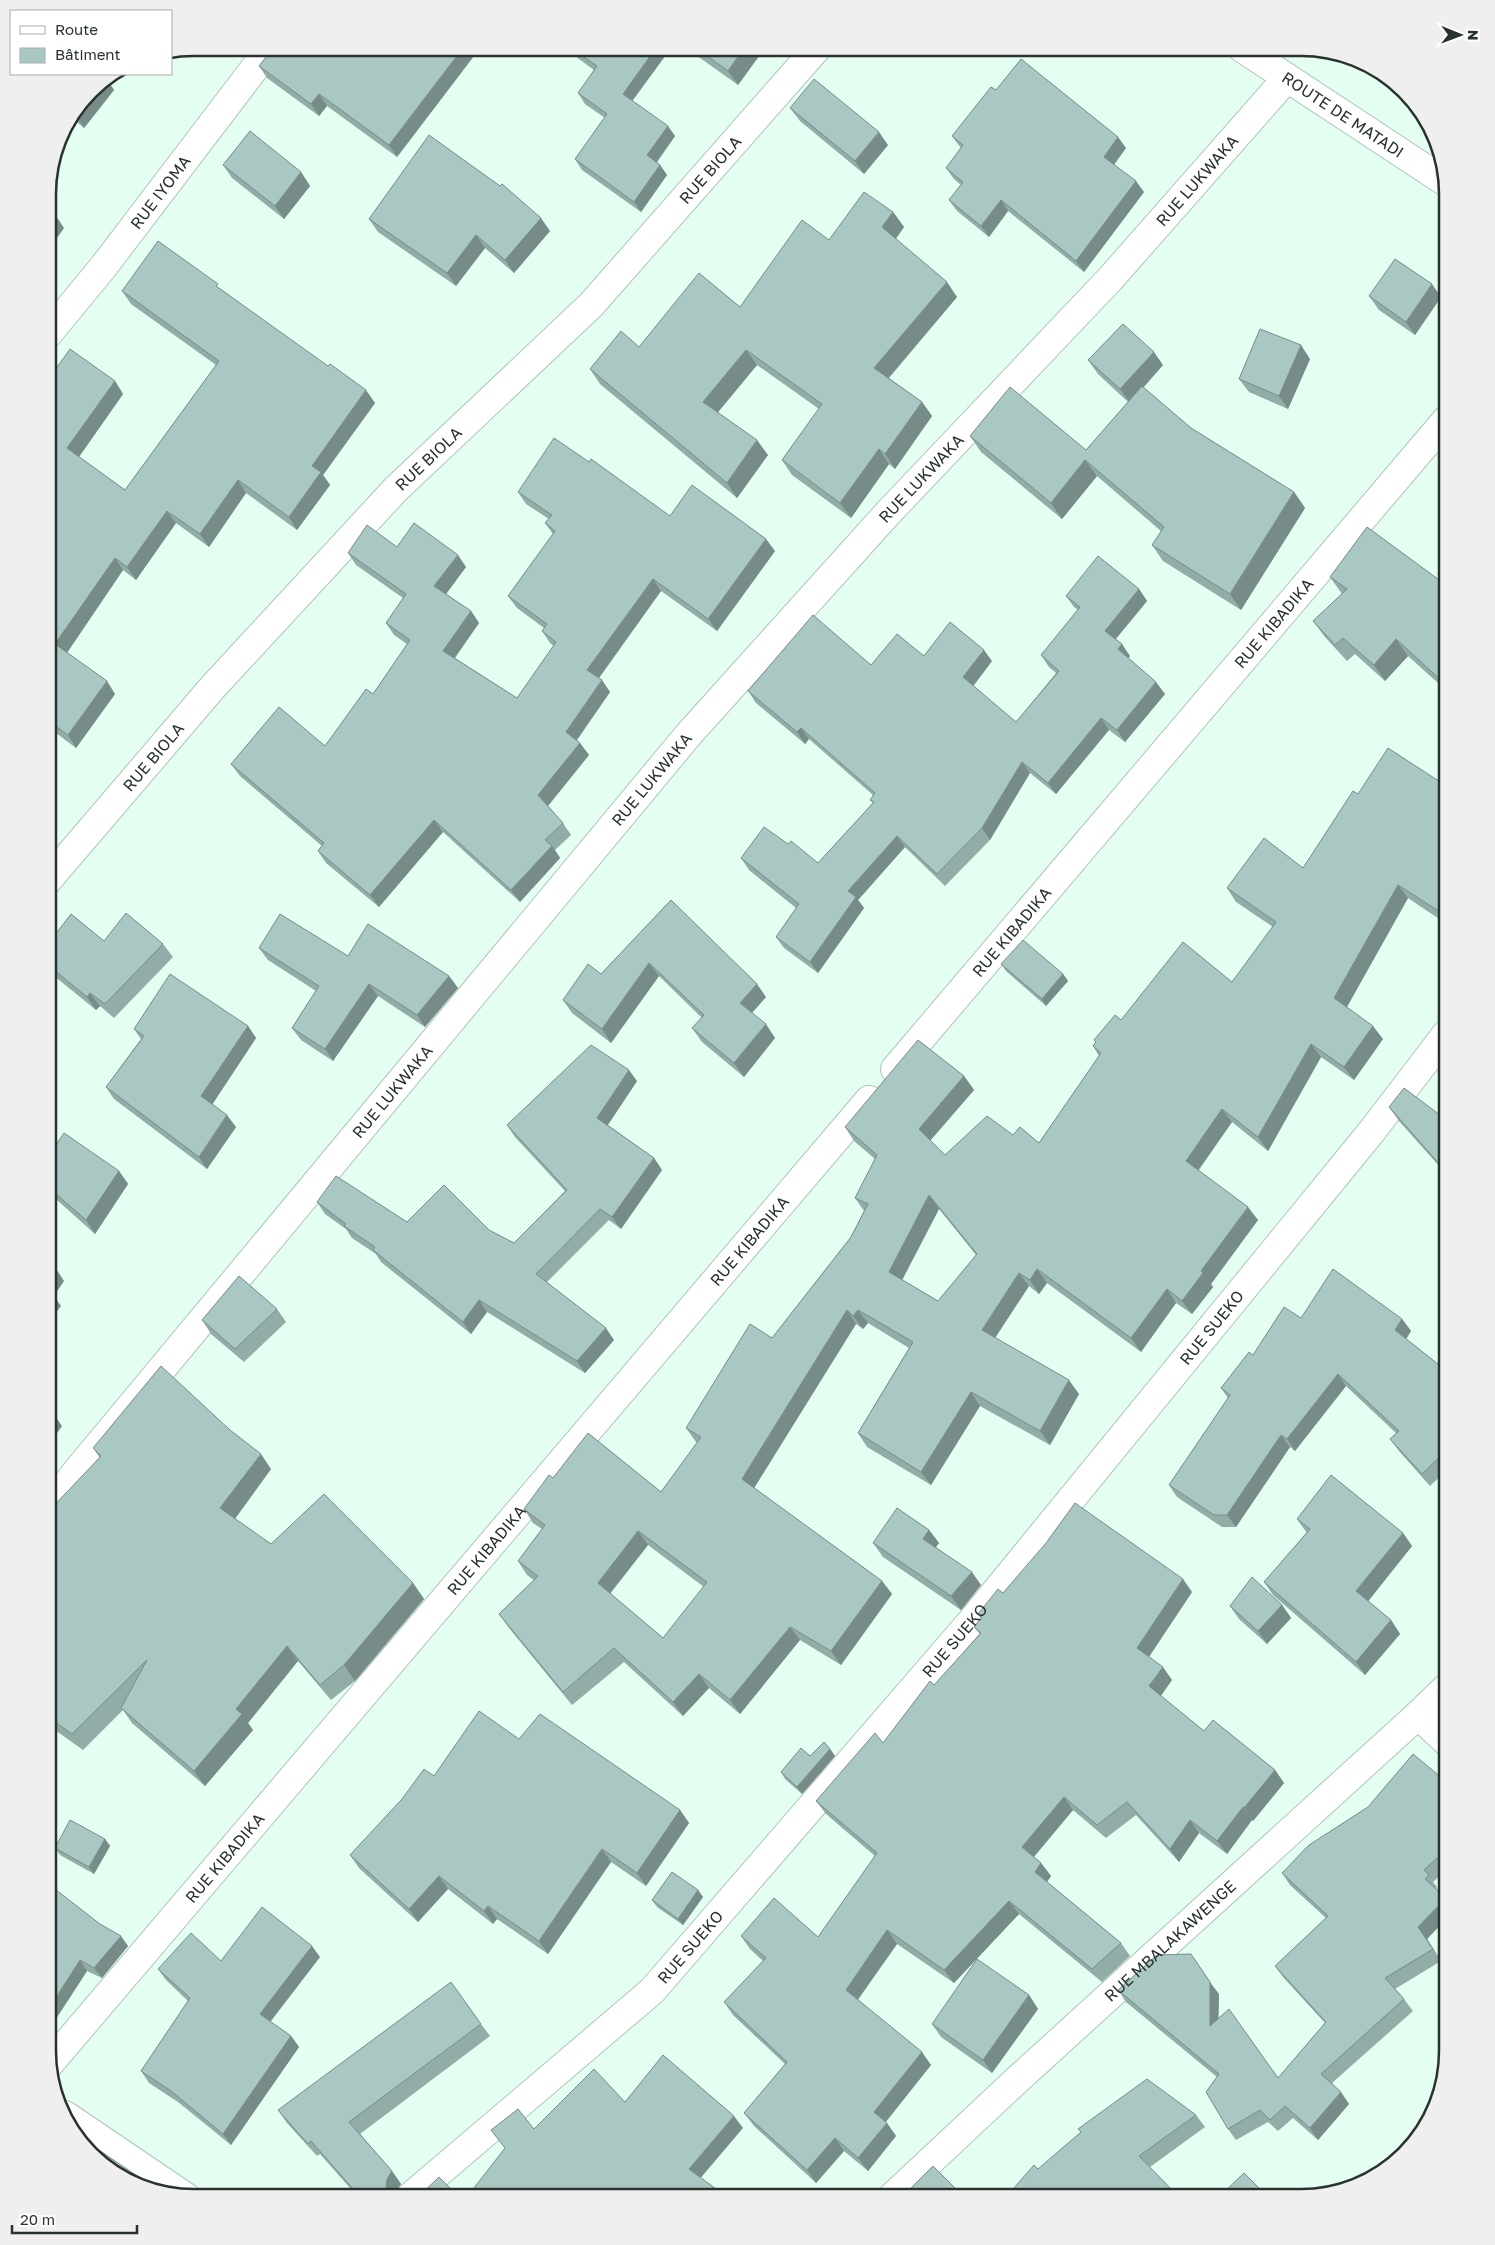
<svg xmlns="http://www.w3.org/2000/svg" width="1495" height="2245" font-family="'Golos Text',sans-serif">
<rect width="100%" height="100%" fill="#e4fef1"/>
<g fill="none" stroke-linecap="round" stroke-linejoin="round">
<defs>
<g id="minor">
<path id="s1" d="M48 334 104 266 270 48"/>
<path id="s2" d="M48 880 212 688 396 489 591 305 817 48"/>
<path id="s3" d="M895 1069 1447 419"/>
<path id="s4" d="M48 1510 72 1477 689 734 888 513 1111 278 1287 78"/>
<polyline points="1418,1715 1447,1742"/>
<path id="s5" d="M51 2062 869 1100"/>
<polyline points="65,2115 186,2197"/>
<path id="s6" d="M410 2197 652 1991 970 1623 1372 1131 1447 1033"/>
<path id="s7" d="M892 2197 1017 2080 1418 1715 1447 1687"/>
</g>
<g id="highway">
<path id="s8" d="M1242 48 1444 181"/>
</g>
</defs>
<use href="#minor" stroke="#adc6b9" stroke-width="30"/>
<use href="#highway" stroke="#adc6b9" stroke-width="30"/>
<use href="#minor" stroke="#fff" stroke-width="28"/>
<use href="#highway" stroke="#fff" stroke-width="28"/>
</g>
<g fill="#92aca8" fill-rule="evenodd">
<polygon points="480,48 397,157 327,106 319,116 267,78 259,66"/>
<polygon points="564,48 671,48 632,101 675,136 657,162 660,165 667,175 641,212 582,170 575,159 605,118 585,104 578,93 594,70"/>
<polygon points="686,48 765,48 738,85"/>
<polygon points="107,80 114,90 84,128 72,118 91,90"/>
<polygon points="790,108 888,145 864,174 800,121"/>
<polygon points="952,136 1126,148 1114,165 1144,192 1084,272 1008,211 989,237 957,211 949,200 961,185 954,179 946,168 961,148"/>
<polygon points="223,165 301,172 310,186 284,219 232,178"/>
<polygon points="893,212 904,227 896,239 957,297 889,378 922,402 932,416 895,469 889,464 851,518 792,475 782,460 819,409 757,365 718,412 768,455 737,498 600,384 590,369 639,347 740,307 829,240"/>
<polygon points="369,219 550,231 514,273 485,248 456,286 378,232"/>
<polygon points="221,289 375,403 323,475 330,485 297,530 246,493 209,547 176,523 136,580 123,570 67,653 115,694 76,748 48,727 48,380 115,381 123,394 79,457 125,490 216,365 131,304 122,291"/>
<polygon points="1369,296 1441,297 1415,335 1379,310"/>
<polygon points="1310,359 1288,409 1249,392 1239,379"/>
<polygon points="1088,360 1163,365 1143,387 1191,428 1294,492 1305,508 1241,610 1163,561 1152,545 1161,531 1097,476 1062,519 981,452 970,436 1086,450 1128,402 1098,374"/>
<polygon points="589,462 670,516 775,551 717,631 661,591 599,678 610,692 577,740 589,755 548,806 563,823 571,835 555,850 560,858 520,902 443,832 379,907 326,863 318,851 322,846 240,776 231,764 325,746 373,694 407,644 394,635 386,623 403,598 356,565 348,553 397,547 466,567 446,594 471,611 479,623 455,658 517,698 554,646 550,643 542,631 544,628 517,608 508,596 553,534 545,523 549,519 526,504 518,492"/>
<polygon points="1448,575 1448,692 1408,656 1385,681 1355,654 1347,661 1325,637 1313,621 1342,594 1330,577 1442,582"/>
<polygon points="1139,589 1147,601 1116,639 1130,656 1128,658 1165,694 1125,742 1109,730 1056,794 1030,773 990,840 945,886 905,847 858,900 864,908 818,973 784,948 776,937 796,908 749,870 741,858 788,844 818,863 873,803 870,800 873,795 809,739 805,744 756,703 748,691 871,665 924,656 992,661 973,686 1016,722 1056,673 1049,667 1041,655 1078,610 1074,607 1066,596"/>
<path d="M1448 787V925L1408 898 1347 1007 1383 1039 1354 1080 1321 1057 1268 1151 1232 1122 1198 1171 1258 1220 1211 1284 1213 1287 1192 1314 1176 1303 1141 1352 1047 1283 1039 1294 1029 1286 995 1338 1079 1394 1050 1445 980 1406 931 1485 867 1447 858 1433 909 1348 868 1323 863 1329 856 1324 754 1488 882 1581 892 1594 841 1665 800 1640 740 1714 709 1688 683 1716 624 1662 572 1705 509 1628 499 1614 534 1580 527 1575 518 1561 542 1529 533 1523 524 1509 553 1478 661 1492 697 1443 696 1442 686 1428 772 1338 851 1237 864 1211 855 1198 875 1159 854 1141 845 1127 964 1076 974 1090 930 1141 945 1155 1013 1135 1039 1143 1099 1056 1093 1046 1121 1020 1232 982 1273 927 1236 902 1227 888 1303 868 1358 794ZM939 1209 976 1255 938 1301 902 1280ZM648 1545 704 1587 663 1638 610 1594Z"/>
<polygon points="671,900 766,997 752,1013 775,1038 744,1077 702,1042 692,1028 702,1018 659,976 611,1043 572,1013 563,1000 601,974"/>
<polygon points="104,941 163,944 173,957 114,1018 100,1006 96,1010 48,971 48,944"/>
<polygon points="259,948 348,956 449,976 458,988 425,1027 378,996 333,1061 301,1040 292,1028 316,991 268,960"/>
<polygon points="1001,964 1063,974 1068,981 1046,1006 1006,971"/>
<polygon points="248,1026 256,1038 212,1104 236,1127 207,1169 114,1099 106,1087 141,1039 134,1029"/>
<polygon points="637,1081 608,1125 654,1158 662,1170 621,1229 609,1220 547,1282 614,1340 585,1373 487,1312 471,1334 381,1262 376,1254 352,1238 346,1229 325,1214 317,1202 407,1222 489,1230 514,1243 565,1191 515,1137 507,1125"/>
<polygon points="1389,1107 1448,1121 1448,1176 1399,1121"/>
<polygon points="48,1157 119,1171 128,1184 95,1234 48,1192"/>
<polygon points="277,1309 286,1322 244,1362 211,1334 202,1320"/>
<polygon points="1301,1318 1402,1319 1411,1331 1406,1339 1448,1372 1448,1469 1430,1486 1399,1451 1390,1439 1396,1433 1346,1386 1295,1451 1290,1447 1236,1527 1222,1527 1177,1497 1169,1485 1228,1398 1221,1388 1253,1355"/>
<polygon points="93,1448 271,1469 235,1519 271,1544 413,1583 424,1599 355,1681 331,1700 298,1661 248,1723 253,1730 205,1786 132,1723 123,1710 83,1750 48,1725 48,1512 100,1458"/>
<polygon points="1297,1519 1403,1533 1412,1546 1368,1601 1391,1620 1400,1634 1365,1675 1273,1595 1264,1582 1307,1533"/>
<polygon points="929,1530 939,1543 936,1547 981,1585 961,1610 883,1557 873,1543"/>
<polygon points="1192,1592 1149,1657 1172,1680 1160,1696 1204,1731 1275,1770 1284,1783 1253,1821 1252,1820 1227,1854 1199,1833 1179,1862 1136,1815 1106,1838 1073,1810 1034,1857 1041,1863 1051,1876 1047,1882 1121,1943 1130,1956 1102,1982 1019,1914 954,1983 897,1944 858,2000 931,2065 886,2122 896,2136 868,2171 844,2151 816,2183 754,2126 744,2113 785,2064 733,2015 724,2002 763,1961 750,1949 741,1936 818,1937 875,1856 826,1814 816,1801 883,1743 980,1634 974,1627 981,1619 978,1614 1003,1593"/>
<polygon points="1282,1605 1291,1618 1267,1644 1239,1619 1230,1606"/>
<polygon points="519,1739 680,1810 689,1823 646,1886 611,1862 548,1954 497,1919 493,1924 448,1889 418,1922 359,1868 350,1855 434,1776"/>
<polygon points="830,1749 835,1756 802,1794 785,1779 781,1772 810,1756"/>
<polygon points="1448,1783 1448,1868 1433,1882 1437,1887 1436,1888 1448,1900 1448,1917 1427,1939 1441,1961 1395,1989 1404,1999 1413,2011 1332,2083 1349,2104 1318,2140 1293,2118 1278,2131 1268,2122 1236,2140 1228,2129 1217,2077 1126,2002 1118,1990 1219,1994 1218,2018 1278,2078 1325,2023 1283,1977 1275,1966 1326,1918 1290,1885 1282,1873"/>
<polygon points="105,1839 110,1846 94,1874 60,1855 55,1848"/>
<polygon points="698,1890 703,1897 683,1925 657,1907 652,1900"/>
<polygon points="48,1891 128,1946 102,1978 87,1971 50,2028 48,2027"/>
<polygon points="320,1957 270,2022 291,2036 299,2047 231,2145 178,2102 149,2083 141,2071 188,2001 166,1980 158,1969 221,1961"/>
<polygon points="1029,1995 1038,2009 992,2073 941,2037 932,2024"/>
<polygon points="481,2024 490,2036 360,2134 392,2171 401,2184 396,2191 395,2197 358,2197 320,2154 317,2156 287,2123 278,2110"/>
<polygon points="1196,2115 1205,2127 1150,2167 1038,2169"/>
</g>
<g fill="#778c88">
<polygon points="463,48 480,48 397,157 389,145"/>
<polygon points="656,48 671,48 630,104 623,94"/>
<polygon points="744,48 765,48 738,85 728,71"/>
<polygon points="107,80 114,90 84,128 75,115 100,85"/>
<polygon points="319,94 327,106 319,116 311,104"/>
<polygon points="668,126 675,136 654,166 647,155"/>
<polygon points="879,132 888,145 864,174 855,161"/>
<polygon points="1118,137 1126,148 1111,168 1104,157"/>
<polygon points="660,165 667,175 641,212 634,202"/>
<polygon points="301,172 310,186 284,219 275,206"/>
<polygon points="1136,181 1144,192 1084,272 1076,261"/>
<polygon points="1001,200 1008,211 989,237 981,226"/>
<polygon points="893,212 904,227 893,242 882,227"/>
<polygon points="56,216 64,228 48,251 48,226"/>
<polygon points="541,218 550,231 514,273 505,260"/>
<polygon points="476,235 485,248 456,286 447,273"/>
<polygon points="947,282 957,297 885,382 874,368"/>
<polygon points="1432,284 1441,297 1415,335 1406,322"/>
<polygon points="1301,345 1310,359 1288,409 1279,396"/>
<polygon points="746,350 757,365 714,417 703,402"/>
<polygon points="1154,352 1163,365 1130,403 1120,389"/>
<polygon points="115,381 123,394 76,461 67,448"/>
<polygon points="366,390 375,403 323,475 330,485 297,530 289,517 312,466"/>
<polygon points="922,402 932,416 895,469 885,454"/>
<polygon points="757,440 768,455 737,498 727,483"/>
<polygon points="879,449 889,464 851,518 840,503"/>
<polygon points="1085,460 1097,476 1062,519 1051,503"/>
<polygon points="238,480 246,493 209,547 200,534"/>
<polygon points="1294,492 1305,508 1241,610 1230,594"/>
<polygon points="167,511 176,523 136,580 127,567"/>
<polygon points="766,539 775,551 717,631 708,619"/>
<polygon points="458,555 466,567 443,598 434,586"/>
<polygon points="115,558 123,570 64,657 55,644"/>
<polygon points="653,579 661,591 596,682 587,670"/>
<polygon points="1139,589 1147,601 1113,642 1105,631"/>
<polygon points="471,611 479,623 451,663 443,651"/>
<polygon points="1396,639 1408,656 1385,681 1374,665"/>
<polygon points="1122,644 1130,656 1126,661 1118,649"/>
<polygon points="984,650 992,661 971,689 963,677"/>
<polygon points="1448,679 1448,688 1444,683"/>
<polygon points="602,680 610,692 574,744 566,732"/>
<polygon points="107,681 115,694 76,748 68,735"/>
<polygon points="1156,682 1165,694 1125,742 1117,730"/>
<polygon points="1101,718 1109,730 1056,794 1048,783"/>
<polygon points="801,728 809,739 805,744 797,732"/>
<polygon points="580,743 589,755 547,807 538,795"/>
<polygon points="1022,762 1030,773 990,840 982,828"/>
<polygon points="434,820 443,832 379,907 370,895"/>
<polygon points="897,836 905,847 858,900 864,908 818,973 810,962 848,891"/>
<polygon points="552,846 560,858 520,902 511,890"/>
<polygon points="1398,885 1408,898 1344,1012 1334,998"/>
<polygon points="649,963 659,976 611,1043 602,1029"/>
<polygon points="1063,974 1068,981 1046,1006 1042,999"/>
<polygon points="449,976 458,988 425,1027 417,1015"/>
<polygon points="369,984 378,996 333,1061 325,1049"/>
<polygon points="757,984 766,997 749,1016 740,1003"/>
<polygon points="90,993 100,1006 96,1010 87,997"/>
<polygon points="766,1024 775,1038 744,1077 734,1063"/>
<polygon points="248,1026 256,1038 210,1108 201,1096"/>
<polygon points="1373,1026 1383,1039 1354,1080 1344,1067"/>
<polygon points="1311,1044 1321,1057 1268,1151 1258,1137"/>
<polygon points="629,1070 637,1081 605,1129 597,1118"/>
<polygon points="964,1076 974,1090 928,1143 919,1129"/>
<polygon points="1222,1109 1232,1122 1195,1175 1186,1161"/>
<polygon points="227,1115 236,1127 207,1169 199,1157"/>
<polygon points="654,1158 662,1170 621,1229 612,1217"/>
<polygon points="119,1171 128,1184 95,1234 86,1220"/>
<polygon points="929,1195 939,1209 899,1286 889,1272"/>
<polygon points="1248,1207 1258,1220 1211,1284 1213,1287 1192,1314 1182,1301 1201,1271"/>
<polygon points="55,1267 64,1281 54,1296 61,1306 48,1323 48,1278"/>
<polygon points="1037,1269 1047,1283 1039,1294 1030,1280"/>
<polygon points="1019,1273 1029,1286 991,1344 982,1330"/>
<polygon points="1167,1289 1176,1303 1141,1352 1131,1338"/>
<polygon points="479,1300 487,1312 471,1334 463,1322"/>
<polygon points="847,1310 856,1324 751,1493 742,1479"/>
<polygon points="858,1310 868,1323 863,1329 853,1316"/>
<polygon points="1402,1319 1411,1331 1404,1342 1395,1330"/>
<polygon points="606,1328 614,1340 585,1373 577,1361"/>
<polygon points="1338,1374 1346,1386 1295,1451 1287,1439"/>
<polygon points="1069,1380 1079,1394 1050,1445 1040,1431"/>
<polygon points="971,1392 980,1406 931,1485 921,1472"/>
<polygon points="53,1413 62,1426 48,1446 48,1420"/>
<polygon points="1448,1425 1448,1448 1439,1436"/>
<polygon points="1281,1435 1290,1447 1236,1527 1227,1515"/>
<polygon points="261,1454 271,1469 231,1524 220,1508"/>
<polygon points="929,1530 939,1543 932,1552 923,1539"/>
<polygon points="638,1531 648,1545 607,1597 598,1583"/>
<polygon points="1403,1533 1412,1546 1366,1604 1356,1591"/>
<polygon points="972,1572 981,1585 961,1610 951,1596"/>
<polygon points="1183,1579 1192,1592 1146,1661 1137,1648"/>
<polygon points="882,1581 892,1594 841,1665 831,1651"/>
<polygon points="413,1583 424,1599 355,1681 344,1665"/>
<polygon points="1282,1605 1291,1618 1267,1644 1258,1631"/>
<polygon points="1391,1620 1400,1634 1365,1675 1356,1662"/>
<polygon points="790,1627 800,1640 740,1714 730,1700"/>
<polygon points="287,1646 298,1661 248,1723 253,1730 205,1786 194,1771 236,1709"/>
<polygon points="1163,1667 1172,1680 1158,1700 1149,1686"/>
<polygon points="699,1674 709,1688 683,1716 673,1702"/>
<polygon points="830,1749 835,1756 802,1794 797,1787"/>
<polygon points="1275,1770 1284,1783 1253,1821 1244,1808"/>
<polygon points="1064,1797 1073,1810 1031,1860 1022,1847"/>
<polygon points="1243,1807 1252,1820 1227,1854 1217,1841"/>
<polygon points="680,1810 689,1823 646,1886 637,1873"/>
<polygon points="1190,1820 1199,1833 1179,1862 1170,1849"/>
<polygon points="105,1839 110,1846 94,1874 89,1867"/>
<polygon points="602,1849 611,1862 548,1954 539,1941"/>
<polygon points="1041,1863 1051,1876 1044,1886 1035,1872"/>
<polygon points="439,1876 448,1889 418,1922 409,1909"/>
<polygon points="698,1890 703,1897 683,1925 678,1919"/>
<polygon points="1446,1898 1448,1900 1448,1917 1427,1939 1441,1961 1418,1927"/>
<polygon points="1009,1901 1019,1914 954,1983 944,1970"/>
<polygon points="488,1906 497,1919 493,1924 484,1911"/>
<polygon points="887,1930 897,1944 855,2003 846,1990"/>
<polygon points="121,1936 128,1946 102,1978 94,1968"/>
<polygon points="312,1946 320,1957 267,2026 260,2014"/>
<polygon points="80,1960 87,1971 50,2028 48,2025 48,2010"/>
<polygon points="1210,1982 1219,1994 1218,2038 1210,2026"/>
<polygon points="1029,1995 1038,2009 992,2073 983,2060"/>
<polygon points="291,2036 299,2047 231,2145 223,2134"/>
<polygon points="922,2052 931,2065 883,2125 874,2112"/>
<polygon points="1341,2092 1349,2104 1318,2140 1310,2128"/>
<polygon points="734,2116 743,2128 698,2181 689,2169"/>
<polygon points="887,2123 896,2136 868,2171 858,2158"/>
<polygon points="835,2138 844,2151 816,2183 807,2170"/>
<polygon points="392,2171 401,2184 396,2191 395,2197 391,2197 386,2187 387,2179"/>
</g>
<g fill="#aac8c3" stroke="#778c88" fill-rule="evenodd">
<polygon points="273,48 463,48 389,145 319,94 311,104 259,66"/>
<polygon points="571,48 656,48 623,94 668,126 647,155 660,165 634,202 575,159 607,114 578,93 597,66"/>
<polygon points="696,48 744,48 728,71"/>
<polygon points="1021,59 1118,137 1104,157 1136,181 1076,261 1001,200 981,226 949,200 963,182 946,168 963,145 952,136 991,87 996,90"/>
<polygon points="814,79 879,132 855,161 790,108"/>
<polygon points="100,85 75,115 74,115 91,90"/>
<polygon points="250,131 301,172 275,206 223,165"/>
<polygon points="429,135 500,186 502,184 541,218 505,260 476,235 447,273 369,219"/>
<polygon points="864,192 893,212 882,227 947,282 874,368 922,402 885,454 879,449 840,503 782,460 822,404 746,350 703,402 757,440 727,483 590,369 621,331 639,347 699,273 740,307 802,220 829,240"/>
<polygon points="48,210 56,216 48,226"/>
<polygon points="158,241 218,284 216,286 328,366 330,364 366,390 312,466 321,472 289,517 238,480 200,534 167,511 127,567 115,558 55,644 107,681 68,735 48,721 48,380 70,349 115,381 67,448 125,490 219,361 122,291"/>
<polygon points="1395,259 1432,284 1406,322 1369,296"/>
<polygon points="1123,324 1154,352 1120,389 1088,360"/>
<polygon points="1260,329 1301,345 1279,396 1239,379"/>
<polygon points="1142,386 1191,428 1294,492 1230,594 1152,545 1164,527 1085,460 1051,503 970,436 1010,387 1086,450"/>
<polygon points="554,438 589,462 591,459 670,516 692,485 766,539 708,619 653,579 587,670 602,680 566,732 580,743 538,795 563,823 545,840 552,846 511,890 434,820 370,895 318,851 324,843 231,764 279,707 325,746 366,689 373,694 410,640 386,623 406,594 348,553 367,525 397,547 414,523 458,555 434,586 471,611 443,651 517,698 556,642 542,631 547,624 508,596 555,531 545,523 552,515 518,492"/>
<polygon points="1367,527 1442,582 1448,575 1448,679 1444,683 1396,639 1374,665 1343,638 1335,645 1313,621 1347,589 1330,577"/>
<polygon points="1098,556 1139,589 1105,631 1122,644 1118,649 1156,682 1117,730 1101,718 1048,783 1022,762 982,828 937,874 897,836 848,891 856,897 810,962 776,937 799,904 741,858 764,827 788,844 791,841 818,863 874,802 870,800 875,793 801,728 797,732 748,691 813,615 871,665 897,634 924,656 950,622 984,650 963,677 1016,722 1059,671 1041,655 1080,607 1066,596"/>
<path d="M1388 748 1448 787V917L1398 885 1334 998 1373 1026 1344 1067 1311 1044 1258 1137 1222 1109 1186 1161 1248 1207 1201 1271 1203 1273 1182 1301 1167 1289 1131 1338 1037 1269 1030 1280 1019 1273 982 1330 1069 1380 1040 1431 971 1392 921 1472 858 1433 913 1342 858 1310 853 1316 847 1310 742 1479 882 1581 831 1651 790 1627 730 1700 699 1674 673 1702 614 1648 563 1692 499 1614 538 1576 518 1561 545 1525 524 1509 549 1475 553 1478 588 1433 661 1492 701 1437 686 1428 750 1324 772 1338 851 1237 868 1204 855 1198 877 1155 845 1127 918 1040 964 1076 919 1129 945 1155 987 1116 1013 1135 1020 1127 1039 1143 1101 1053 1093 1046 1096 1042 1094 1040 1115 1015 1121 1020 1183 942 1232 982 1276 922 1227 888 1264 838 1303 868 1353 791 1358 794ZM929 1195 977 1254 938 1301 889 1272ZM638 1531 707 1582 663 1638 598 1583Z"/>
<polygon points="671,900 757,984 740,1003 766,1024 734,1063 692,1028 704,1015 649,963 602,1029 563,1000 588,964 601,974"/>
<polygon points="126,913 163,944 105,1004 90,993 87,997 48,965 48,944 71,914 104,941"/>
<polygon points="280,914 348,956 368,924 449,976 417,1015 369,984 325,1049 292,1028 319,986 259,948"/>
<polygon points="1023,940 1063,974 1042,999 1001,964"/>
<polygon points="170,974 248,1026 201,1096 227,1115 199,1157 106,1087 144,1036 134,1029"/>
<polygon points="591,1045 629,1070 597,1118 654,1158 612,1217 600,1209 536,1274 606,1328 577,1361 479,1300 463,1322 373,1250 375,1247 344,1226 346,1224 317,1202 336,1176 407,1222 444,1185 489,1230 514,1243 567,1190 507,1125"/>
<polygon points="1404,1088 1448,1121 1448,1174 1389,1107"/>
<polygon points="64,1133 119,1171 86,1220 48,1187 48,1157"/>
<polygon points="48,1261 55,1267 48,1278"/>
<polygon points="1333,1269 1402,1319 1395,1330 1448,1372 1448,1425 1439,1436 1448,1446 1448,1449 1422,1474 1390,1439 1399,1431 1338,1374 1287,1439 1281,1435 1227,1515 1214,1515 1169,1485 1230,1395 1221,1388 1249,1352 1253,1355 1284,1307 1301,1318"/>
<polygon points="239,1276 277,1309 235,1349 202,1320"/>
<polygon points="48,1290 51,1292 48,1297"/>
<polygon points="161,1366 230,1430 261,1454 220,1508 271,1544 324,1494 413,1583 344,1665 320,1685 287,1646 236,1709 242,1714 194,1771 121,1708 147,1660 72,1734 48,1717 48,1512 101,1456 93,1448"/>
<polygon points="48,1409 53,1413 48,1420"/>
<polygon points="1331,1475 1403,1533 1356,1591 1391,1620 1356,1662 1264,1582 1310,1529 1297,1519"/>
<polygon points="1075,1503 1183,1579 1137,1648 1163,1667 1149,1686 1204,1731 1213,1720 1275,1770 1244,1808 1243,1807 1217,1841 1190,1820 1170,1849 1127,1802 1097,1825 1064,1797 1022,1847 1041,1863 1035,1872 1121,1943 1092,1969 1009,1901 944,1970 887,1930 846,1990 922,2052 874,2112 887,2123 858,2158 835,2138 807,2170 744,2113 787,2062 724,2002 766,1958 741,1936 774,1898 818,1937 877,1853 816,1801 875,1733 883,1743 930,1681 934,1685 981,1633 974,1627 982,1617 978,1614 998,1589 1003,1593 1046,1543"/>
<polygon points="897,1508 929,1530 923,1539 972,1572 951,1596 873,1543"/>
<polygon points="1252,1577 1282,1605 1258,1631 1230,1606"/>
<polygon points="479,1711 519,1739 540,1714 680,1810 637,1873 602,1849 539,1941 488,1906 484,1911 439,1876 409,1909 350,1855 402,1799 424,1769 434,1776"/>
<polygon points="824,1742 830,1749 797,1787 781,1772 801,1748 810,1756"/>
<polygon points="1413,1754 1448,1783 1448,1848 1424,1870 1429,1875 1425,1879 1446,1898 1418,1927 1433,1949 1385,1978 1404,1999 1321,2074 1341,2092 1310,2128 1285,2106 1270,2120 1260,2110 1228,2129 1206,2092 1219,2074 1118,1990 1157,1955 1191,1954 1210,1982 1210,2026 1229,2009 1278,2078 1326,2022 1275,1966 1328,1916 1282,1873 1309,1845 1368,1807"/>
<polygon points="70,1820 105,1839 89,1867 55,1848"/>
<polygon points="672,1872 698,1890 678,1919 652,1900"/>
<polygon points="51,1886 100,1924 121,1936 94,1968 80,1960 48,2010 48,1891"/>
<polygon points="262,1907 312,1946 260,2014 291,2036 223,2134 171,2091 141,2071 190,1998 158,1969 191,1933 221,1961"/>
<polygon points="977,1959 1029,1995 983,2060 932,2024"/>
<polygon points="451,1982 481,2024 349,2122 392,2171 387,2179 386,2187 389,2194 393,2197 360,2197 311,2141 308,2144 278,2110"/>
<polygon points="663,2055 734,2116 689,2169 727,2197 467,2197 505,2148 491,2130 518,2109 534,2129 594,2069 625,2102"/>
<polygon points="1147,2079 1196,2115 1139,2156 1179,2197 1006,2197 1034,2165 1038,2169 1081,2132 1078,2129"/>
<polygon points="81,2138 155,2188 121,2178"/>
<polygon points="933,2166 964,2197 902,2197"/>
<polygon points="1244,2173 1268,2197 1219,2197"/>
<polygon points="439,2177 459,2197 418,2197"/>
<polygon points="985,2190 993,2197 979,2197"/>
<polygon points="413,2195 415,2197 408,2197"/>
</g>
<g text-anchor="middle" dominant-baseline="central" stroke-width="5" stroke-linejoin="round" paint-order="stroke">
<g font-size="16" fill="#29332e" stroke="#fff">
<text stroke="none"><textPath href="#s8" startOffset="121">ROUTE DE MATADI</textPath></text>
<text stroke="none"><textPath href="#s2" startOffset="972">RUE BIOLA</textPath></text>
<text stroke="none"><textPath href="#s4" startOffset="1758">RUE LUKWAKA</textPath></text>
<text stroke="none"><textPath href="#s1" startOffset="181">RUE IYOMA</textPath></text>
<text stroke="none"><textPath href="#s2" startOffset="568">RUE BIOLA</textPath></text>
<text stroke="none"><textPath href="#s4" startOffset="1352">RUE LUKWAKA</textPath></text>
<text stroke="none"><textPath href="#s3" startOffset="585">RUE KIBADIKA</textPath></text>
<text stroke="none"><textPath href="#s2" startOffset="162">RUE BIOLA</textPath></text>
<text stroke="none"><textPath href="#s4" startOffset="948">RUE LUKWAKA</textPath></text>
<text stroke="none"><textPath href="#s3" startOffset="180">RUE KIBADIKA</textPath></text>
<text stroke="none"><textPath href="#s4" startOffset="542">RUE LUKWAKA</textPath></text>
<text stroke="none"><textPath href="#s5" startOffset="1078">RUE KIBADIKA</textPath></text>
<text stroke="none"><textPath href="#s6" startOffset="1186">RUE SUEKO</textPath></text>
<text stroke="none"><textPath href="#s5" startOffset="672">RUE KIBADIKA</textPath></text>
<text stroke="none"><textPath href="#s6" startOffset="781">RUE SUEKO</textPath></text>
<text stroke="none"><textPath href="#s5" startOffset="268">RUE KIBADIKA</textPath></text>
<text stroke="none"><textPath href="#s7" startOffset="378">RUE MBALAKAWENGE</textPath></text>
<text stroke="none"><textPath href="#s6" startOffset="376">RUE SUEKO</textPath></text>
</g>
</g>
<path d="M0 0H1495V2245H0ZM194 56H1301A138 138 0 0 1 1439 194V2051A138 138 0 0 1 1301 2189H194A138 138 0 0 1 56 2051V194A138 138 0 0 1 194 56Z" fill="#eeefee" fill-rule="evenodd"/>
<path fill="none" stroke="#29332e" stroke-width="2.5" d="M194 56H1301A138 138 0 0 1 1439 194V2051A138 138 0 0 1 1301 2189H194A138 138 0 0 1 56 2051V194A138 138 0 0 1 194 56Z"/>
<rect x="10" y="10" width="162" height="65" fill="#ffffff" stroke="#a9adab"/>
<rect x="20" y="26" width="25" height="8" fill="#ffffff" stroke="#a9adab"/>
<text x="55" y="35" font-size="15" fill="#29332e">Route</text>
<rect x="20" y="48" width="25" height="15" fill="#aac8c3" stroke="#a9adab"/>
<text x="55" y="60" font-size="15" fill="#29332e">Bâtiment</text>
<g transform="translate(1460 35) rotate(91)" stroke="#ffffff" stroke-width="4" paint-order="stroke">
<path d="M0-4L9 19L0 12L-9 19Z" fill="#29332e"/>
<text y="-8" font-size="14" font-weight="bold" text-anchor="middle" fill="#29332e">N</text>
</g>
<path d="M12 2225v8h125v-8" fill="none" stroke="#29332e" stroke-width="2.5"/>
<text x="20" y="2225" font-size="15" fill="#29332e" stroke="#ffffff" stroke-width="4" paint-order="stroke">20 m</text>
</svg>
